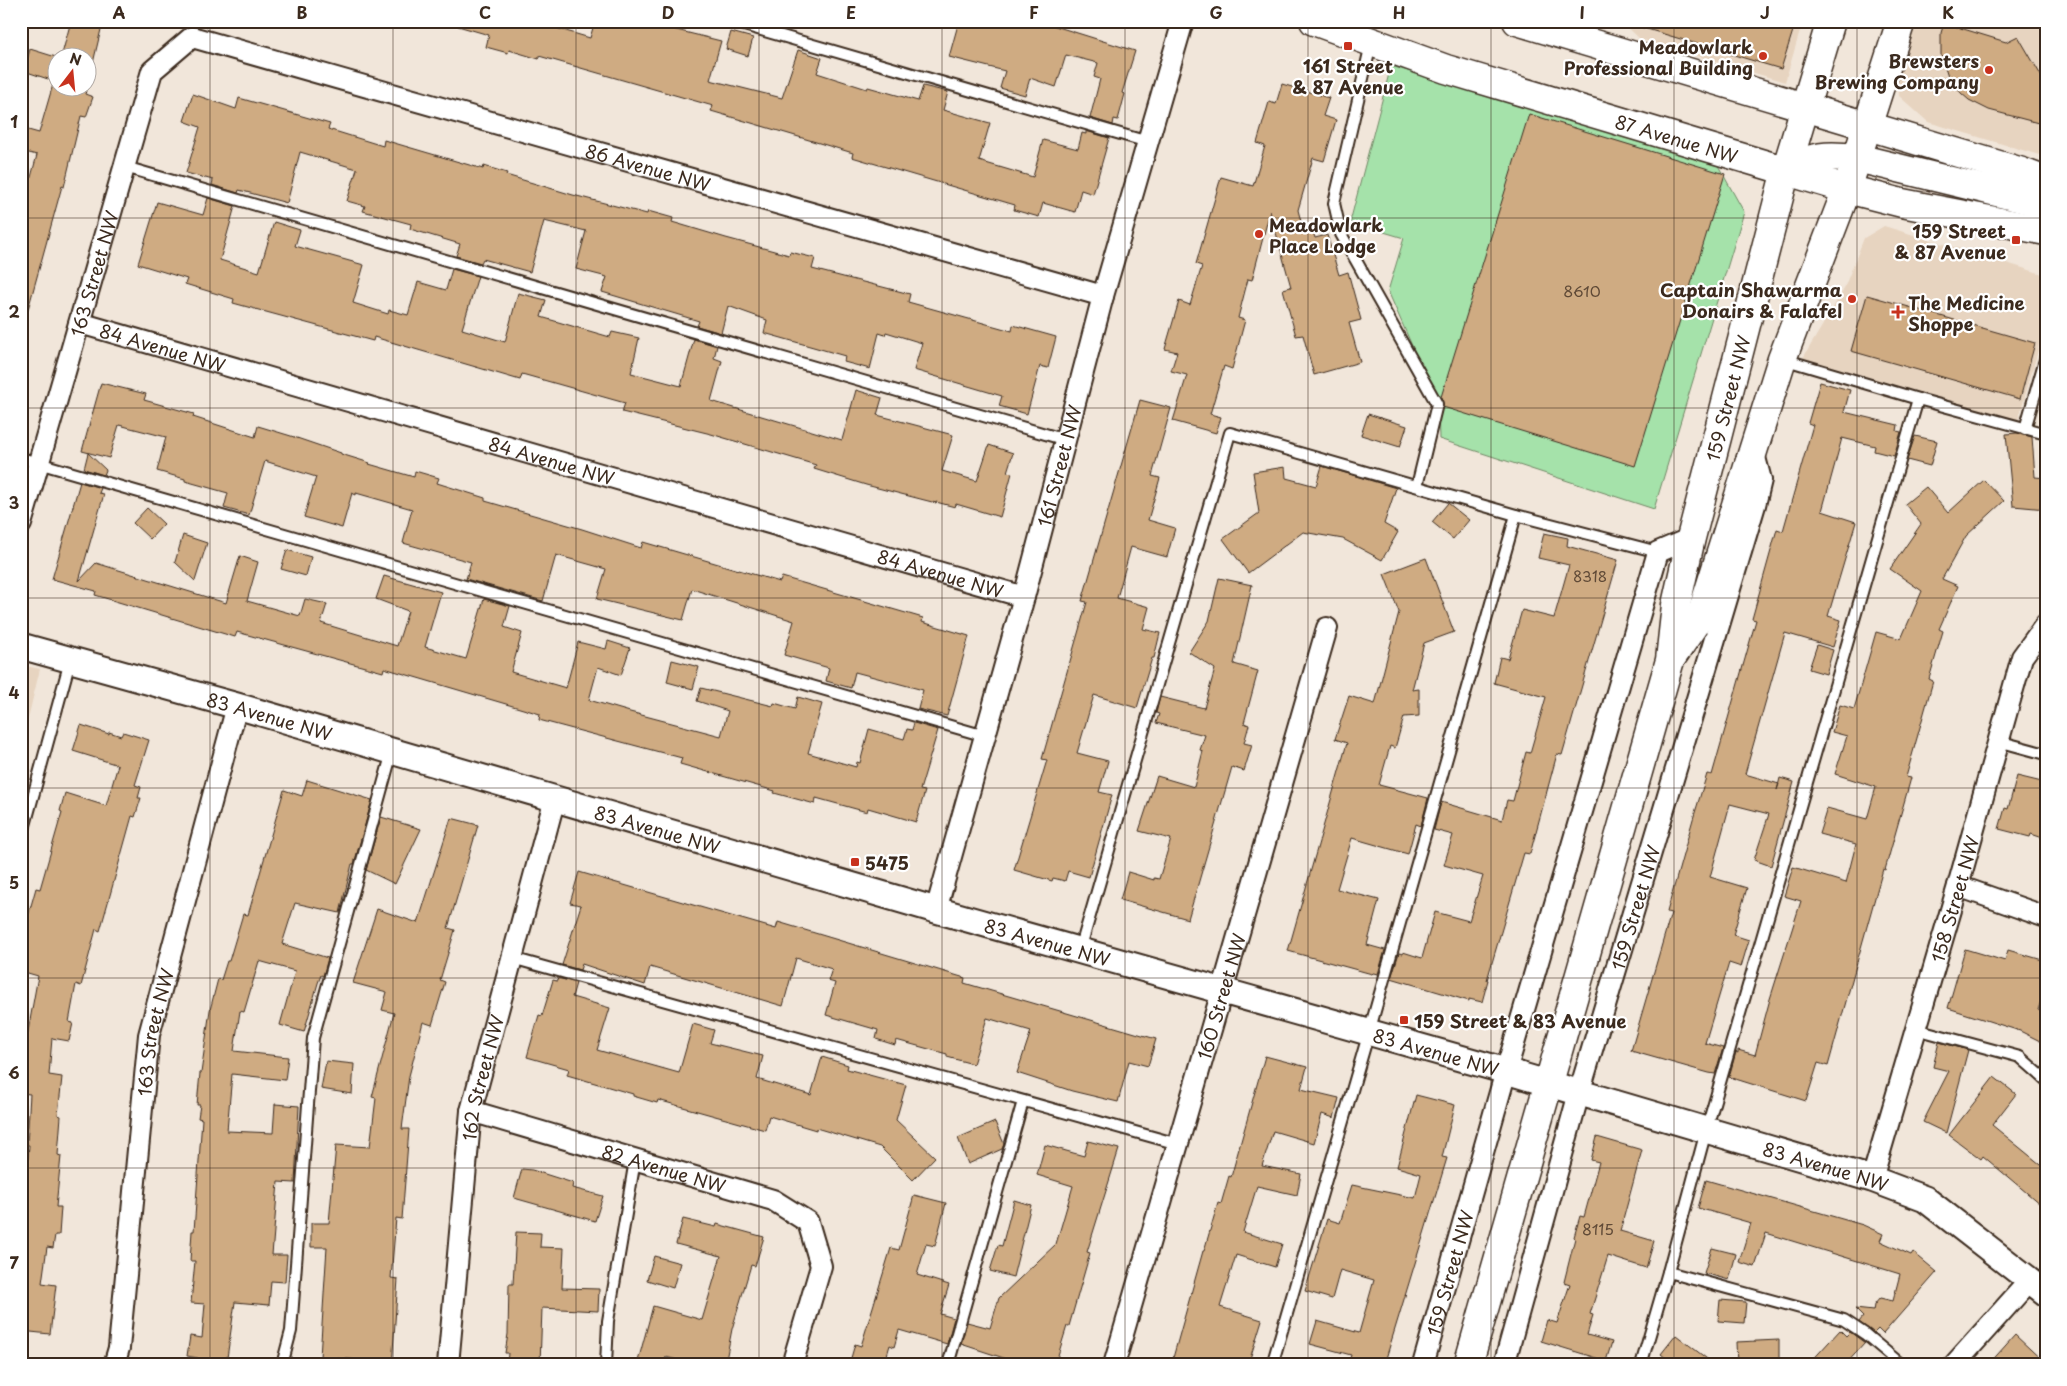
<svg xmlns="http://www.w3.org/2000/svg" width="2067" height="1386" font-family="'Playpen Sans',sans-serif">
<rect width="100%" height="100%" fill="#f1e6da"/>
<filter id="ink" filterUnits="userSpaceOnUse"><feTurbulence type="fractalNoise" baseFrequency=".02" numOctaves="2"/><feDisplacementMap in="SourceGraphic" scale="10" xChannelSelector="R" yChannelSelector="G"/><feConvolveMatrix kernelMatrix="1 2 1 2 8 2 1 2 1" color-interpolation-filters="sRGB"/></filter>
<g filter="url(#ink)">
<g fill="#e7d4c0">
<polygon points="1621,21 1803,21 1785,82 1640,39"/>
<polygon points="1911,21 2046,21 2046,157 1928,122 1899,96 1897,62"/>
<polygon points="1884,226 2046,275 2046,322 2018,421 1803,358 1843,291 1864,238"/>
<polygon points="21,665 40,669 21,747"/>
</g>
<polygon fill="#a5e2aa" stroke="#708664" points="1391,66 1715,160 1744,212 1654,509 1439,439 1438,405 1388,291 1404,238 1350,222"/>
<g fill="#cfab82" stroke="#3b2a1e">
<polygon points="71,21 103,21 88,84 88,58 61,58"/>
<polygon points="459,21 543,21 542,24 590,38 595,21 653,21 652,24 721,41 710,80 782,98 798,50 822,58 817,73 867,89 868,87 918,101 923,86 948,92 943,110 990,123 979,161 1033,177 1043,140 1078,149 1082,133 1086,134 1086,131 1109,138 1093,194 1081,190 1075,212 1043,203 1039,217 1014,210 1015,205 852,157 853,153 711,111 713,106 539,56 539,59 509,50 508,53 486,47 489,35 458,26"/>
<polygon points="959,21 1039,21 1135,51 1122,93 1125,94 1118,120 1114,119 1113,125 1090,118 1100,79 1094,77 1098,63 1066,55 1056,87 1030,78 1025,95 1000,88 1005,71 949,57"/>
<polygon points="1638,21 1796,21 1781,69 1637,26"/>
<polygon points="1944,23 2006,42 2018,36 2046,84 2046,125 1989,110 1969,100 1961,93 1948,76 1941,55 1941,33"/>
<polygon points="731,32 753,38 748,56 726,49"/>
<polygon points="30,49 59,58 58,58 58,88 87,88 85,94 93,97 86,117 81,116 64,187 62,186 27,313 21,313 21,214 37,155 21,151 21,128 39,133 54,81 24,71"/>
<polygon points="1282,84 1329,98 1323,116 1336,120 1324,161 1313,158 1298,210 1304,233 1313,231 1315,238 1327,235 1339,275 1348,272 1361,320 1349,323 1360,362 1314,375 1303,335 1296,336 1283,289 1291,287 1270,211 1252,280 1248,279 1238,318 1245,320 1232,369 1224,366 1210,414 1221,417 1216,433 1173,421 1187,375 1171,371 1177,352 1165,349 1179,301 1190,305 1202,266 1196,264 1221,177 1253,186 1265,146 1257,143 1269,102 1276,104"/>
<polygon points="193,94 236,109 239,98 330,124 328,129 383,146 384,140 483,169 484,166 507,173 506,175 573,195 647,214 648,211 673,218 672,222 726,238 789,255 790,252 815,258 812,269 910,294 908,302 1012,331 1013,325 1056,337 1048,368 1040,366 1027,414 999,406 1002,396 914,370 922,343 886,332 885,335 879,333 870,369 844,362 845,356 764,333 767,320 728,306 721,333 697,326 699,321 602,292 607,277 576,269 586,231 544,221 530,272 483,259 481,263 456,256 460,244 410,229 411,224 363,211 365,206 347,201 357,169 300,152 287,203 239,190 238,193 212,185 213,180 186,173 200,127 184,121"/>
<polygon points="1529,114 1725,174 1635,466 1443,407 1441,397"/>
<polygon points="208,198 235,206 220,260 259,272 274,222 300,230 295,246 364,265 353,303 388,314 389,310 408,315 418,282 446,290 452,269 478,276 462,329 505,342 518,293 546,300 541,317 610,337 612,332 639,338 631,373 681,386 694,339 717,346 714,358 722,361 711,401 842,440 856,390 882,398 877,415 953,435 942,471 977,481 989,445 1013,453 1007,472 1012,473 1000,517 956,504 955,507 936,502 936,503 866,485 814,469 816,465 711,434 622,412 625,403 522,374 520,380 374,337 373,341 233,303 234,299 185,284 187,279 138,264 157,202 203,215"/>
<polygon points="1867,295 2035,343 2020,399 1851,351"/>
<polygon points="1820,382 1850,390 1844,412 1898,425 1897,431 1901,432 1894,456 1874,451 1875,446 1842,438 1822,511 1856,522 1828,616 1841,620 1833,647 1785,633 1745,774 1779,784 1777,790 1780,778 1794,782 1771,866 1754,860 1769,814 1730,804 1710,877 1747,888 1733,935 1749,940 1741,967 1729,963 1705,1043 1723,1048 1715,1074 1709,1073 1631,1051 1671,913 1667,912 1693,819 1707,774 1712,775 1756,620 1752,619 1777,529 1783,531 1813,425 1808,423"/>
<polygon points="101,383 146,394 144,400 194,414 193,417 255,437 258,426 291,436 341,453 341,454 370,463 369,464 414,477 415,471 439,478 437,483 485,498 485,501 582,529 641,548 643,542 780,582 782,577 923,618 922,622 969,636 947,716 918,709 923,690 855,672 851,688 826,681 829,668 784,655 794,621 692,589 683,620 597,599 606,569 556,555 543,601 466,579 471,562 403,543 412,509 356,493 356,495 352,493 342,528 304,517 316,477 265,461 249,515 224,508 228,493 185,481 185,479 157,471 166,437 119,425 109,458 82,451"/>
<polygon points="1140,400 1171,408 1152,476 1160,478 1148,520 1175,528 1167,557 1131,547 1117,598 1149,607 1143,629 1160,633 1154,658 1152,658 1137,708 1094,695 1077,753 1108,761 1099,792 1112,795 1089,877 1068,871 1065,881 1053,878 1052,881 1014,870 1047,760 1042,759 1087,602 1082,601"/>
<polygon points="1368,414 1407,426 1400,447 1361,435"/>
<polygon points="2017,433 2032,437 2035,477 2046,478 2046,509 2013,506 2006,434"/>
<polygon points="1915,436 1937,441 1930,466 1907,460"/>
<polygon points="88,453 106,470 104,475 84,469"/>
<polygon points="1322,466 1396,488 1384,524 1398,532 1382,560 1343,539 1303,532 1248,573 1223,539 1259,513 1253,472 1285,467 1286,478 1316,486"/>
<polygon points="1984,480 2004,501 1966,536 1942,579 1958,586 1939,629 1943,631 1929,679 1933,681 1906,777 1911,778 1885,870 1883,869 1828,1066 1818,1063 1806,1101 1729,1077 1736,1052 1738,1053 1738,1050 1755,1055 1770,999 1801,901 1784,896 1793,867 1846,883 1856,844 1819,834 1827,808 1867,819 1876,787 1835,774 1847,736 1832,732 1840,705 1854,709 1876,632 1901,639 1922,591 1890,569 1921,524 1905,504 1926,487 1948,513"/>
<polygon points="80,482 101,488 99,493 104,494 79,581 96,563 226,603 240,556 258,562 247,601 300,616 305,599 327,604 321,623 397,646 408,611 376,599 384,576 441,592 425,647 466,659 484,599 510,606 504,627 522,633 511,672 566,688 578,642 606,649 608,641 630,648 621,675 598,667 589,700 630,712 721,736 728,711 697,701 701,688 773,706 774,703 795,709 798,697 822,704 808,753 856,767 857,762 860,763 869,729 904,739 907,729 912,730 914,723 938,730 920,790 925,791 916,822 868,808 867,812 816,798 815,804 774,793 775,791 680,764 682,758 539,720 540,714 489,699 384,668 383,672 237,632 235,637 95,595 96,591 52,579"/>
<polygon points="1448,503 1469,520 1453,539 1432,522"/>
<polygon points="147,508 164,524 150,539 133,523"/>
<polygon points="1544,533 1568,538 1567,546 1618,560 1562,755 1557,754 1530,854 1524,853 1487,980 1488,980 1482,1002 1469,999 1469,1001 1391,978 1399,953 1403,954 1403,952 1422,958 1435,912 1469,921 1483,876 1444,865 1453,835 1434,830 1441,802 1502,820 1507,800 1513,801 1526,752 1530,753 1546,697 1494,683 1500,657 1508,659 1522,610 1554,618 1569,565 1538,558"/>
<polygon points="183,535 207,543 195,581 175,562"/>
<polygon points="287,550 311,557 306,576 281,569"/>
<polygon points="1426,558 1454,632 1424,643 1412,690 1419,689 1419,716 1404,717 1395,748 1390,746 1379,785 1428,798 1421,826 1416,824 1408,854 1352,838 1337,889 1379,900 1367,945 1385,950 1378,974 1373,973 1372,974 1288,951 1347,743 1335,739 1349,696 1375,704 1399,612 1384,574"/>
<polygon points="1219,578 1252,585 1234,664 1258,671 1244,723 1249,725 1244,743 1252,745 1244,771 1232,767 1188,919 1120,900 1128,872 1154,880 1154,878 1159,879 1171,839 1139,831 1157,776 1194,787 1203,751 1200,750 1205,735 1156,723 1159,714 1156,713 1160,697 1204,708 1215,669 1189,652 1209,621"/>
<polygon points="1817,645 1833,650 1826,674 1809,669"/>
<polygon points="672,660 699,667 693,689 667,682"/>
<polygon points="81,725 109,734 109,732 121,736 123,732 149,740 135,785 141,787 138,798 141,798 135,817 132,816 100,931 96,929 81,986 76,984 69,1022 73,1023 69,1041 52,1038 49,1075 62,1077 58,1115 61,1116 58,1155 61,1156 56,1207 61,1207 59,1235 55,1235 53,1248 47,1247 42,1283 56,1285 50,1334 21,1331 21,1265 28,1197 25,1197 29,1145 27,1145 30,1094 21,1093 21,1070 38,976 21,971 21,941 36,888 40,889 62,812 60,811 65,793 106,806 118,765 73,751"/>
<polygon points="2017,776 2046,783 2046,839 2031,834 2030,837 1999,829 2005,808 2008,809"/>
<polygon points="307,780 372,800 354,864 352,864 340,913 295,903 282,944 328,958 323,976 321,975 318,983 304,1032 280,1025 295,971 259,961 244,1012 240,1011 234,1051 288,1057 285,1080 232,1074 227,1131 273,1133 275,1104 299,1106 295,1183 278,1182 272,1255 287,1255 285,1282 271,1281 269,1305 235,1302 226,1365 197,1365 198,1358 187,1356 190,1336 202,1338 205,1304 191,1303 195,1261 190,1261 192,1231 194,1231 202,1119 198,1118 200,1105 197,1105 200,1073 201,1073 210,1010 218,979 221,980 227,961 229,961 243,914 248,915 284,790 302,796"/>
<polygon points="381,817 421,829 395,884 366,870"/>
<polygon points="451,818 478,825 448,928 455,930 440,980 445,982 432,1025 423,1022 409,1076 402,1129 409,1129 402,1219 396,1218 391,1278 398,1279 392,1365 361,1365 361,1360 320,1357 327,1247 311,1247 311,1223 329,1223 336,1145 370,1147 376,1098 372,1097 394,1013 382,1010 387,992 353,983 377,909 418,923"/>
<polygon points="579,872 776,929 778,922 965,978 964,983 1156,1039 1148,1066 1129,1061 1118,1102 1072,1091 1017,1073 1031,1031 987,1018 973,1064 947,1057 947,1054 896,1040 895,1045 876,1039 878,1030 826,1015 835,983 828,981 832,969 796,958 783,1006 650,967 645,985 582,964 580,970 562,965 581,905 570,903"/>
<polygon points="1965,949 2005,961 2008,950 2046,961 2046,985 2038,1010 2046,1013 2046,1044 2020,1031 1948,1008"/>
<polygon points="558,978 576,983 572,997 610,1008 597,1050 679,1073 693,1024 714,1030 710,1043 763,1056 757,1079 811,1095 822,1057 848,1065 847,1069 906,1085 896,1120 935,1157 913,1180 880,1147 816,1128 816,1130 769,1116 765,1130 658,1100 657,1103 633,1096 633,1094 567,1075 569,1069 527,1057 539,1015 542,1016 553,980 557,981"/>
<polygon points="1939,1042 1968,1050 1946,1133 1923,1122 1949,1071 1933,1067"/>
<polygon points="1265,1056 1307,1067 1301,1089 1339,1098 1334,1118 1322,1114 1314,1143 1273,1131 1262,1166 1301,1174 1297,1195 1257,1186 1243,1232 1282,1244 1275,1267 1236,1255 1220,1307 1262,1320 1248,1365 1171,1365 1203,1251 1204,1251 1218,1203 1221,1204 1229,1176 1231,1177"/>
<polygon points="326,1061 354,1064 352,1094 321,1089"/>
<polygon points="1994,1077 2016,1094 1992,1125 2046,1169 2046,1209 1983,1156 1981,1159 1949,1135"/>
<polygon points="1416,1095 1455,1105 1442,1157 1447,1158 1384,1365 1348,1365 1351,1355 1310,1344 1317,1321 1359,1333 1374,1280 1340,1270 1332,1299 1305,1291 1327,1219 1340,1223 1352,1185 1415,1198 1421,1174 1397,1167"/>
<polygon points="995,1122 1004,1144 1002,1149 968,1164 958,1138"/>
<polygon points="1597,1137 1642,1150 1620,1231 1654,1241 1646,1268 1608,1256 1590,1314 1593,1315 1587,1335 1612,1342 1606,1361 1541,1341 1547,1320 1557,1323 1570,1284 1564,1282 1575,1238 1574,1237 1580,1216 1584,1217 1599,1162 1591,1160"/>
<polygon points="1088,1141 1119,1149 1087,1252 1090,1253 1069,1326 1067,1326 1055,1365 1025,1365 961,1344 967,1322 990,1328 999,1298 1056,1244 1073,1186 1037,1175 1045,1145 1084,1156"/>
<polygon points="522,1169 532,1170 573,1183 572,1188 603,1196 595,1221 514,1198"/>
<polygon points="1706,1180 1863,1225 1883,1234 1880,1241 1911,1255 1913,1252 1937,1272 1883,1334 1878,1329 1874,1333 1859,1322 1863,1317 1855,1309 1873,1311 1874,1305 1880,1298 1893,1301 1900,1274 1766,1233 1755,1267 1739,1262 1751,1223 1698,1208"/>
<polygon points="914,1195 946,1203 935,1246 926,1244 917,1275 949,1285 940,1314 954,1318 947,1344 899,1330 894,1347 890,1345 884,1365 849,1365 855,1344 861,1346 891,1248 899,1250"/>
<polygon points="1014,1200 1031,1205 1013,1277 990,1271 998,1245 1002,1246"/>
<polygon points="683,1219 716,1227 717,1224 764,1237 755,1266 751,1265 732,1329 725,1365 697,1365 666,1357 664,1365 637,1365 653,1306 702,1320 721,1256 676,1244"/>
<polygon points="516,1232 541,1233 540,1247 564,1248 562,1288 599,1289 598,1311 542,1308 540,1365 507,1365 508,1353 505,1353 508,1334 509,1284 513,1284"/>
<polygon points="1712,1248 1736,1254 1729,1280 1704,1273"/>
<polygon points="654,1256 680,1263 673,1288 647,1280"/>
<polygon points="1720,1300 1746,1302 1744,1323 1718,1321"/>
<polygon points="1840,1330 1846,1336 1850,1332 1865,1343 1845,1365 1808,1365"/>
<polygon points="1676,1335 1715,1365 1674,1365 1661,1354"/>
<polygon points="2015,1335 2046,1364 2046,1365 1988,1365"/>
<polygon points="1779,1340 1779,1365 1737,1365 1736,1342"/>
</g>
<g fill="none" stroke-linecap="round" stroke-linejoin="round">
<defs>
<g id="service">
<polyline points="730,21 1148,142"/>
<polyline points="1371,44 1334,203 1341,234 1437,404 1417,486"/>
<polyline points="125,167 1066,440"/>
<polyline points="1783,359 1918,399 2046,434"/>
<polyline points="2025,429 2046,356"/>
<polyline points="21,458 985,736"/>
<polyline points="1998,741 2046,754"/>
<polyline points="21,840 70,661"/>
<polyline points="1080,950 1230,433 1516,515 1658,552"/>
<polyline points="512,958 1178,1144"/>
<polyline points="1916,1029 2020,1057 2046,1080"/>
<polyline points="1668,1272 1706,1131 1918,399"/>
<polyline points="282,1365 291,1331 313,1038 392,752"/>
<polyline points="606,1365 608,1321 635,1160"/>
<polyline points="948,1365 1023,1101"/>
<polyline points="1272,1365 1369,1032 1516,515"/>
<polyline points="1641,1365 1668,1272 1844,1320 1865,1334 1902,1365"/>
</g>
<g id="minor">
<path id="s1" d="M80 323 1024 597"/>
<path id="s2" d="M21 524 152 71 192 37 1103 296"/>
<polyline points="1958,886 2046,917"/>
<path id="s3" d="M936 910 1024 597 1103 296 1183 21"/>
<path id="s4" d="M471 1111 773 1200 808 1222 821 1266 792 1365"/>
<path id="s5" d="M1872 1179 1958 886 2022 657 2046 624"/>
<path id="s6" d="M114 1365 119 1348 149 1035 237 706"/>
<path id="s7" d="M448 1365 471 1111 555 798"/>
<path id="s8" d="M1114 1365 1327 628"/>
<path id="s9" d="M1423 1365 1506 1071 1658 552 1691 538"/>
<path id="s10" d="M1504 1365 1579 1093 1755 505 1761 480 1753 450"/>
<polyline points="1954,1365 2031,1279"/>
</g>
<g id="tertiary">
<path id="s11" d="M21 646 237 706 936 910 1506 1071 1872 1179 1925 1199 2046 1293"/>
</g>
<g id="secondary">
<path id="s12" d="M1314 21 1446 69 1847 189 1902 203 2046 231"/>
<polyline points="1517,21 2022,172 2046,181"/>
<path d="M1786 170C1811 155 1828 155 1857 158L2046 204"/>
<polyline points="1672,657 1702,613 1782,359 1847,189 1901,21"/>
<path id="s13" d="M1468 1365 1670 660 1676 605 1691 538 1786 170 1831 21"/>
</g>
</defs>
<use href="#service" stroke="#3b2a1e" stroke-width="14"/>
<use href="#minor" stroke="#3b2a1e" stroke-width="24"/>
<use href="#tertiary" stroke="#3b2a1e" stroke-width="29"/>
<use href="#secondary" stroke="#3b2a1e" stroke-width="31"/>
<use href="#service" stroke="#fff" stroke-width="10"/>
<use href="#minor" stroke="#fff" stroke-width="20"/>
<use href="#tertiary" stroke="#fff" stroke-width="25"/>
<use href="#secondary" stroke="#fff" stroke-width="28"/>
</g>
</g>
<path fill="none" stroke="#3b2a1e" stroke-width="1" stroke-opacity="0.55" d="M210 21V1365M393 21V1365M576 21V1365M759 21V1365M942 21V1365M1125 21V1365M1308 21V1365M1491 21V1365M1674 21V1365M1857 21V1365M21 218H2046M21 408H2046M21 598H2046M21 788H2046M21 978H2046M21 1168H2046"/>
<g fill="#c8321e" stroke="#fff" stroke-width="2">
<rect x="1343" y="41" width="10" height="10" rx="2.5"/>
<circle cx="1763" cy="56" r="5"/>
<circle cx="1989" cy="70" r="5"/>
<circle cx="1259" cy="234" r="5"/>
<rect x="2011" y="235" width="10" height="10" rx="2.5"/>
<circle cx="1852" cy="299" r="5"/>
<path d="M1895.5 304.5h5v5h5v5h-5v5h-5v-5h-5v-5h5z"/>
<rect x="850" y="857" width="10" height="10" rx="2.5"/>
<rect x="1399" y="1015" width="10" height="10" rx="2.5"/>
</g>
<g text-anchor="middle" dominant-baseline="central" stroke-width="4.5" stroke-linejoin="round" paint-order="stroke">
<g font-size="15" fill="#604a37">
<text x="1582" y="290">8610</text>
<text x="1590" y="575">8318</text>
<text x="1598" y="1228">8115</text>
</g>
<g font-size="18" font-weight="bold" fill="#3b2a1e" stroke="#fff" text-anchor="end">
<text x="1753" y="46">Meadowlark<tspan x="1753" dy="21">Professional Building</tspan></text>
<text x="1979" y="60">Brewsters<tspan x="1979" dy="21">Brewing Company</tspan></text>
<text x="1348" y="65" text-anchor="middle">161 Street<tspan x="1348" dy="21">&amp; 87 Avenue</tspan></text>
<text x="1269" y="224" text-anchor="start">Meadowlark<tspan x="1269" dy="21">Place Lodge</tspan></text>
<text x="2006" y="230">159 Street<tspan x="2006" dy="21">&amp; 87 Avenue</tspan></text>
<text x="1842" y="289">Captain Shawarma<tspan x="1842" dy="21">Donairs &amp; Falafel</tspan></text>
<text x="1908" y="302" text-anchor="start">The Medicine<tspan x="1908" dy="21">Shoppe</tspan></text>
<text x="865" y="862" text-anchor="start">5475</text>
<text x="1414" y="1020" text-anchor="start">159 Street &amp; 83 Avenue</text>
</g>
<g font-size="18" fill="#3b2a1e" stroke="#fff">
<text stroke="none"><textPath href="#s12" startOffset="381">87 Avenue NW</textPath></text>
<text stroke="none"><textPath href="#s2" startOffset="998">86 Avenue NW</textPath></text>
<text stroke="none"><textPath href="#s2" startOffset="261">163 Street NW</textPath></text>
<text stroke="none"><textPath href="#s1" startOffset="86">84 Avenue NW</textPath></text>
<text stroke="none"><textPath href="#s13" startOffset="1002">159 Street NW</textPath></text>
<text stroke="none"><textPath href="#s1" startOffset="491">84 Avenue NW</textPath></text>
<text stroke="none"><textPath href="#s3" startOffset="461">161 Street NW</textPath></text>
<text stroke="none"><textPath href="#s1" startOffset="896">84 Avenue NW</textPath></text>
<text stroke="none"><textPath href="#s11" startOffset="258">83 Avenue NW</textPath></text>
<text stroke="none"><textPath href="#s11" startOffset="662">83 Avenue NW</textPath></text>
<text stroke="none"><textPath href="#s5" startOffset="292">158 Street NW</textPath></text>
<text stroke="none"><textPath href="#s10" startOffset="476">159 Street NW</textPath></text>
<text stroke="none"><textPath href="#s11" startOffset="1068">83 Avenue NW</textPath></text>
<text stroke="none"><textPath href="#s8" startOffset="384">160 Street NW</textPath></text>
<text stroke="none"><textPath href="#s6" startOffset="336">163 Street NW</textPath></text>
<text stroke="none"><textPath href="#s11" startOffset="1472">83 Avenue NW</textPath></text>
<text stroke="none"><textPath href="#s7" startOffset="290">162 Street NW</textPath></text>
<text stroke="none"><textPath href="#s11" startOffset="1878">83 Avenue NW</textPath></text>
<text stroke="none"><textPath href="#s4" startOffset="201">82 Avenue NW</textPath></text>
<text stroke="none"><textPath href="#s9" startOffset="96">159 Street NW</textPath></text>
</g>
</g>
<rect width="2067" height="1386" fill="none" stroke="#fff" stroke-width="55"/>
<g transform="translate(72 72) rotate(16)"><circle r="24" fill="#ffffff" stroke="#b1aaa5"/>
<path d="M0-4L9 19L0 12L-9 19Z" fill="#c8321e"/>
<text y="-8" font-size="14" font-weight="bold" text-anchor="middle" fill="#3b2a1e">N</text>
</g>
<rect x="28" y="28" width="2012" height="1330" fill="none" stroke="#3b2a1e" stroke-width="2"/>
<g font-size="16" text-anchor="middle" font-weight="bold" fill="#3b2a1e">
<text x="119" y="19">A</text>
<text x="302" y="19">B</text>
<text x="485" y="19">C</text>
<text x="668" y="19">D</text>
<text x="851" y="19">E</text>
<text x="1034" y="19">F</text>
<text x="1216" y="19">G</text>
<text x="1399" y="19">H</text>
<text x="1582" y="19">I</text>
<text x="1765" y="19">J</text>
<text x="1948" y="19">K</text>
<text x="14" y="128">1</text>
<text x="14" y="318">2</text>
<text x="14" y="509">3</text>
<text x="14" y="699">4</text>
<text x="14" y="889">5</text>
<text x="14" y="1079">6</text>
<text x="14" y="1269">7</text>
</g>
</svg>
